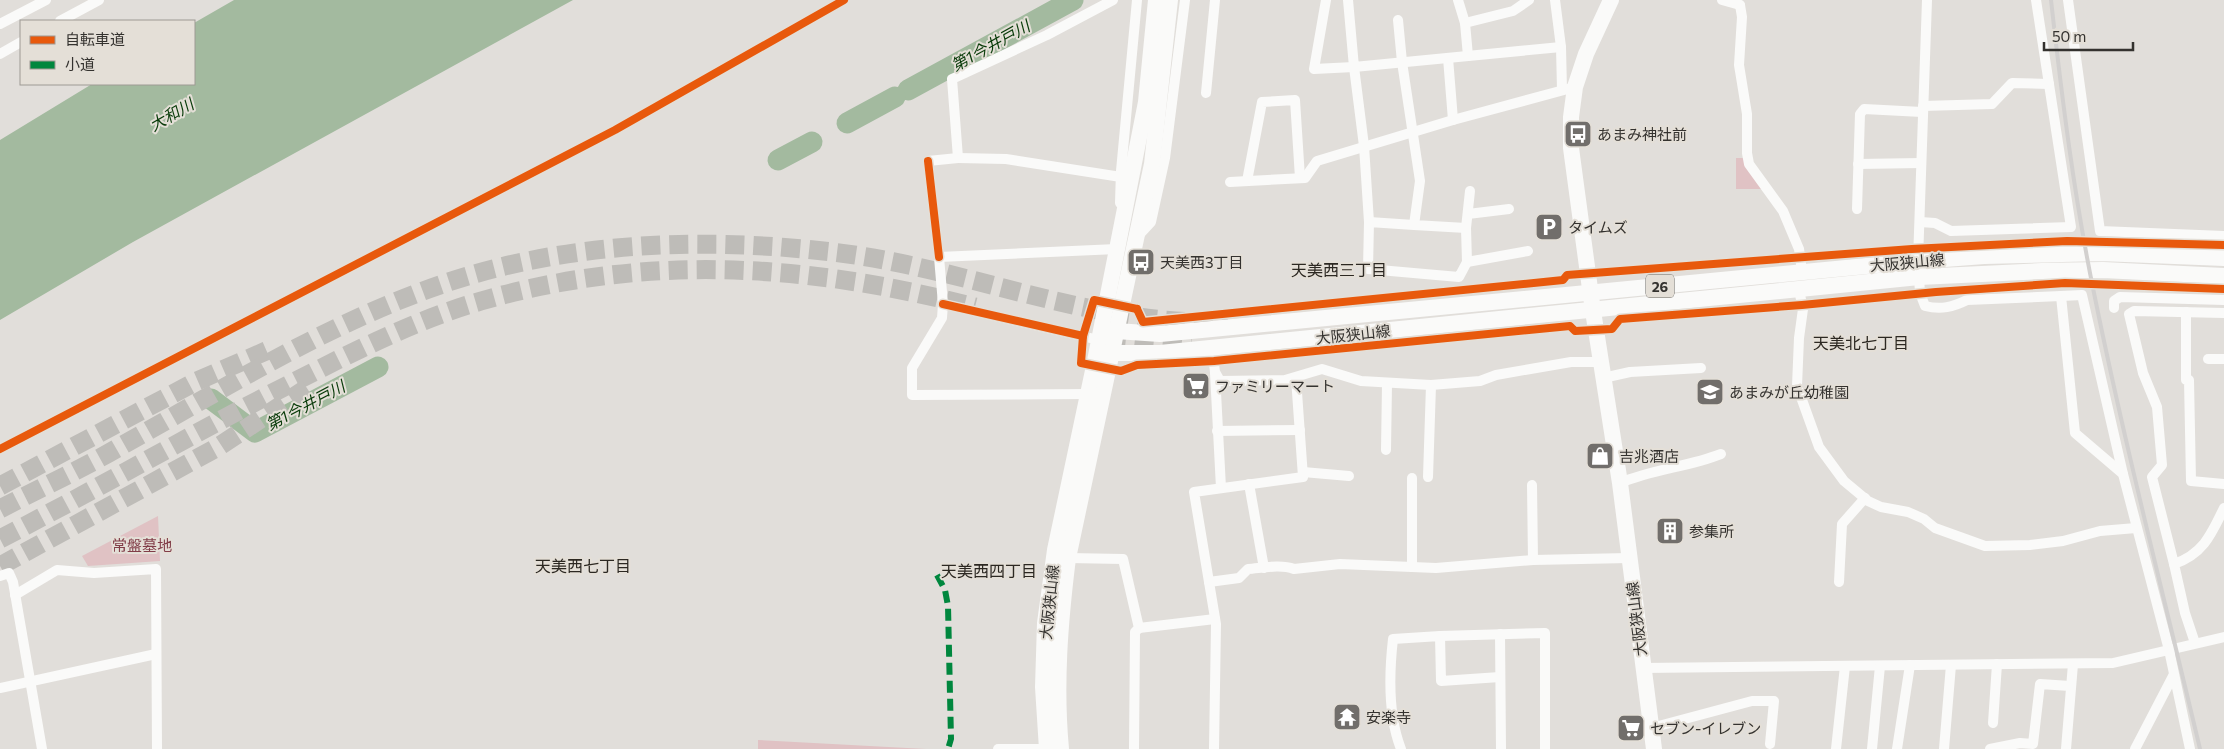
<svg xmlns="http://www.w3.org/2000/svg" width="2224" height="749" font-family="Commissioner,'Noto Sans JP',sans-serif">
<rect width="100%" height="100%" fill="#e1deda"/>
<g fill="#e0c2c4">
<polygon points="1736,158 1745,158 1764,189 1736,189"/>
<polygon points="158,516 160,561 88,566 82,556"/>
<polygon points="758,740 926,749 758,749"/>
</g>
<polygon fill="#a3ba9f" points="234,0 573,0 133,242 0,320 0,140 92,84 194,84 194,23"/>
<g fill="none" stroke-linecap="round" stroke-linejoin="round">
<g stroke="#a3ba9f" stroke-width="21">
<polyline points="908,90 1073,0"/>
<polyline points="847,123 895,97"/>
<polyline points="778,160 812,142"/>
<polyline points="211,399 255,432 378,367"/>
</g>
<g stroke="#bebcb8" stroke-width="19" stroke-dasharray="19 9" stroke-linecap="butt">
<polyline points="1107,337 1191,346"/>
<polyline points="0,486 197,381 273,348"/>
<path d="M0 509C40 488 82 469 121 446 234 383 346 312 471 275 588 241 712 238 832 252 965 267 1092 327 1228 322"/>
<path d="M0 539C97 489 192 434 290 384 351 353 415 320 481 301 648 253 809 264 975 307"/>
<polyline points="0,566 218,447 312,385"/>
</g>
<g stroke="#fafaf9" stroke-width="10">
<polyline points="1326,0 1314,69 1354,67 1364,146 1369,222"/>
<polyline points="1348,0 1354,67 1561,47"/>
<polyline points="1458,0 1465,23 1468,56"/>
<polyline points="1555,0 1561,47 1562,90"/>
<polyline points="1722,0 1740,5"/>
<path d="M1927 0 1918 261 1920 293 1925 306C1941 310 1953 307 1967 300L2061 296 2075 433 2123 474 2169 650 2190 749"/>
<polyline points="2068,0 2100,231 2224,236"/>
<polyline points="1740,5 1742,17 1739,65 1747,114 1747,153 1749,164 1783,211 1799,249 1802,271"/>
<polyline points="1398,20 1402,62 1420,181 1414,225 1466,228 1467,262 1459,277 1368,269 1369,222 1414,225"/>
<polyline points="60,21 99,0"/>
<polyline points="1465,23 1513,11 1529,0"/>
<polyline points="0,24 46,0"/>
<polyline points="0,54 21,42"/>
<polyline points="1448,58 1453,120"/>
<polyline points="1206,93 1215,0"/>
<polyline points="1923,106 1992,104 2012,83 2049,84"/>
<polyline points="958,158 1006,159 1121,177"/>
<polyline points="1858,164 1921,163"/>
<polyline points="1247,181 1262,102 1295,100 1300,178"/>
<polyline points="1230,182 1305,178 1317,161 1453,120 1575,87"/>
<polyline points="1120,203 1121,171 1137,0"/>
<polyline points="1857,209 1860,114 1864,109 1922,112"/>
<polyline points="1468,214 1509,209"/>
<polyline points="1920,222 1935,223 1951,231 2071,227 2036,0"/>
<polyline points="1466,228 1470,191"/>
<polyline points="1138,236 1151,222 1165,158 1185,0"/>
<polyline points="939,257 1117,249"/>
<polyline points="1467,262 1528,251"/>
<polyline points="1799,290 1803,309 1799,338 1797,386 1819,447 1844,481 1868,501 1881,507 1908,512 1924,519 1935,528 1985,546 2030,545 2063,541 2100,531 2136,528"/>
<polyline points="2061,296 2082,295 2123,474"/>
<polyline points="943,304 1099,340"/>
<polyline points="2114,308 2114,301 2120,297 2224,300"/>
<polyline points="2186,312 2186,380 2189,380 2191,481 2224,484"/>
<polyline points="1212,348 1215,372 1220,381 1285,380 1322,369 1361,381 1431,385 1480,381 1496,375 1571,362 1600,362"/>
<polyline points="2208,359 2224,359"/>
<polyline points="1215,373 1221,488"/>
<polyline points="1603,378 1630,372 1701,368"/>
<polyline points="1088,394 912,395 912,368 942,318 943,304 939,257 928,161 958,158 952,79 1047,35 1113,0"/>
<polyline points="1217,431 1300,430"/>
<polyline points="1386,450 1387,384"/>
<polyline points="1303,472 1349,476"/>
<polyline points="1428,477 1431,385"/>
<polyline points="1412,478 1412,567"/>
<path d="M1620 483C1653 469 1688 467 1721 454"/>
<polyline points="1249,484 1264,568"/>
<polyline points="1532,485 1533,560"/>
<polyline points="1068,558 1123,559 1139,628 1135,632 1134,749"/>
<polyline points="2174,564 2152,477 2162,465 2157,407 2143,373 2129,314 2134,311 2224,313"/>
<polyline points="0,576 9,573 13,582 42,749"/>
<path d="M1209 582 1239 578 1248 569C1262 568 1281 564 1294 569L1340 564 1436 568 1533 560 1629 558"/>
<polyline points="1839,582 1842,524 1865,498"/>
<polyline points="15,595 57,570 94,573 156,569 157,749"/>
<polyline points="1139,628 1215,619"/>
<polyline points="1500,634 1501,749"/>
<polyline points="1440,636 1545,633 1545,749"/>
<path d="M2195 643 2185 613 2174 564C2203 554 2211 535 2224 508"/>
<polyline points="1642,668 2113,663 2224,637"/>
<polyline points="0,688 156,654"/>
<polyline points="1993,723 1997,664"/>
<polyline points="1651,728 1752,701 1774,701 1770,744"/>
<polyline points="998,749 1051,749"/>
<polyline points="1214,749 1216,624 1194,492 1303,477 1296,378"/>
<path d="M1401 749C1388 716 1389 674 1393 639L1440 636 1441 681 1500 677"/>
<polyline points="1836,749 1845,666"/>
<polyline points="1872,749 1880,666"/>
<polyline points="1897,749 1910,665"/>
<polyline points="1944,749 1951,665"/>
<polyline points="1990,749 2020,743 2033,744 2040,684 2070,686"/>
<polyline points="2066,749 2073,664"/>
<polyline points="2135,749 2173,676"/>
</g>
<g stroke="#fafaf9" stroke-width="16">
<polyline points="1611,0 1586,54 1575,87 1571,117 1571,148 1593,311 1620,483 1654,749"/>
<polyline points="2224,258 2101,253 1984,256 1918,261 1160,334 1116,331 1099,340 1113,353 1160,353 1919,277 2042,271 2103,270 2224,276"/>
<polyline points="1047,749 1043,687 1045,623 1055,550 1094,366 1146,102 1156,0"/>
<path d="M1061 749C1055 685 1060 622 1068 558L1152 164 1170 0"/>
</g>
<path stroke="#d2d0cf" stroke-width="4" d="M2051 0C2062 98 2074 196 2094 293 2125 446 2164 597 2200 749"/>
<polyline stroke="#00873e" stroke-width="6" stroke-dasharray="12 6" stroke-linecap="butt" points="937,575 945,590 948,606 951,739 948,749"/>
<defs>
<g id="cycleway">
<polyline points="928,161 939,257"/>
<polyline points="943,304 1083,336"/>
<polyline points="1137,309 1094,300 1083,336 1081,363 1121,371 1137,365 1214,361 1570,326 1575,331 1612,329 1620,319 1802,305 1936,292 2065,283 2224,289"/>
<polyline points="1137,309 1143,322 1563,280 1567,275 1912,249 2067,241 2224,245"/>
<polyline points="0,449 615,130 844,0"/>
</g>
</defs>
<use href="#cycleway" stroke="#e4dfd7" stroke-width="11"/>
<use href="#cycleway" stroke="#e8590c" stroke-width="8"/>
</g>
<defs>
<symbol id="bus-square" viewBox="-11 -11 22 22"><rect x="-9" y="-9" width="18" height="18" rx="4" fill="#716e6b" stroke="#e4dfd7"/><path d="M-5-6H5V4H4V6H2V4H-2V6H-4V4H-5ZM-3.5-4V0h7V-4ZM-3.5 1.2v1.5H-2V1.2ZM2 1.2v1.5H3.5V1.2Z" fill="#fff"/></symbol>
<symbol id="parking-square" viewBox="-11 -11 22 22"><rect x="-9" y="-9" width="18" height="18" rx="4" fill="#716e6b" stroke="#e4dfd7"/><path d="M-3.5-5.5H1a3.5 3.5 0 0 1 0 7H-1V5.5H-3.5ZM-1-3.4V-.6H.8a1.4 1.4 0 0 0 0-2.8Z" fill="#fff"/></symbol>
<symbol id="supermarket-square" viewBox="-11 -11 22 22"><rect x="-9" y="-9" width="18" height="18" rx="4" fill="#716e6b" stroke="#e4dfd7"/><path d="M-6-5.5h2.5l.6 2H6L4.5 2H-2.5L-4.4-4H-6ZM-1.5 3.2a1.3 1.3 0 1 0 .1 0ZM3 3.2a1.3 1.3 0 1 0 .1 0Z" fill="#fff"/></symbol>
<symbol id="school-square" viewBox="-11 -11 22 22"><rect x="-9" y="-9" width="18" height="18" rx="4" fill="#716e6b" stroke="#e4dfd7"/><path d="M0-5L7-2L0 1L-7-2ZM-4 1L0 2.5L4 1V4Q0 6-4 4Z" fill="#fff"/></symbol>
<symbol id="shop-square" viewBox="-11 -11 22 22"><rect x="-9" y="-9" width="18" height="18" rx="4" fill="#716e6b" stroke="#e4dfd7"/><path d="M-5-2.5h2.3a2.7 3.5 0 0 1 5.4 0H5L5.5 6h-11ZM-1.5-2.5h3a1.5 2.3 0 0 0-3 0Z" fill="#fff"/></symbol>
<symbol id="building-square" viewBox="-11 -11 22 22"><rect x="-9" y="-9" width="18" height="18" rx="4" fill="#716e6b" stroke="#e4dfd7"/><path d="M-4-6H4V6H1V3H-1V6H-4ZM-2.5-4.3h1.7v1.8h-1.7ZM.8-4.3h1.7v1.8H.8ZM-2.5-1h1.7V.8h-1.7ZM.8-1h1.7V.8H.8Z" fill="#fff"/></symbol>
<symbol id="temple-square" viewBox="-11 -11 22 22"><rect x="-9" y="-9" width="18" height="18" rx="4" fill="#716e6b" stroke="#e4dfd7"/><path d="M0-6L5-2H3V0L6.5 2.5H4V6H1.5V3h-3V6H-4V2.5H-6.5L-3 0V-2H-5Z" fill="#fff"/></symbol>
</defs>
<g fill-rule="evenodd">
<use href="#bus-square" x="1562" y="118" width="32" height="32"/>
<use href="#parking-square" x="1533" y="211" width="32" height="32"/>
<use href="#bus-square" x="1125" y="246" width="32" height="32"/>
<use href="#supermarket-square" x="1180" y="370" width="32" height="32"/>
<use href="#school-square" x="1694" y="376" width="32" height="32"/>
<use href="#shop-square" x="1584" y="440" width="32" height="32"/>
<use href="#building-square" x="1654" y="515" width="32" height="32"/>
<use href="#temple-square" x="1331" y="701" width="32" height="32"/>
<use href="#supermarket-square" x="1615" y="712" width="32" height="32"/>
</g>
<g text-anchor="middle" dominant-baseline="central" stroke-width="4" stroke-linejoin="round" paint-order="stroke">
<rect fill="#e4dfd7" stroke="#696661" stroke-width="1" x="1646" y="274.5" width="28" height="23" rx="4"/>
<g font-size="14" font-weight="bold" fill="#34322f">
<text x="1660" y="286">26</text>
</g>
<g font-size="15" fill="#34322f" stroke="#e4dfd7" text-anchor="start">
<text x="1597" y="134">あまみ神社前</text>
<text x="1568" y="227">タイムズ</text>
<text x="1160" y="262">天美西3丁目</text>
<text x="1215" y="386">ファミリーマート</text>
<text x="1729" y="392">あまみが丘幼稚園</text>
<text x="1619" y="456">吉兆酒店</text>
<text x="1689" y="531">参集所</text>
<text x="1366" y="717">安楽寺</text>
<text x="1650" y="728">セブン-イレブン</text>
</g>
<g font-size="15" fill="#34322f" stroke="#e4dfd7">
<text transform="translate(1907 262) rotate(-5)">大阪狭山線</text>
<text transform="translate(1353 334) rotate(-6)">大阪狭山線</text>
<text transform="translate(1049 602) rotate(-84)">大阪狭山線</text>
<text transform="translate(1636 619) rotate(-97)">大阪狭山線</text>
</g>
<g font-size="15" fill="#813d48" stroke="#e4dfd7">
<text x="142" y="545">常盤墓地</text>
</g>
<g font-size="16" font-style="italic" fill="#073a08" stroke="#e4dfd7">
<text transform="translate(990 45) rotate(-29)">第1今井戸川</text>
<text transform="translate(171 114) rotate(-30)">大和川</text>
<text transform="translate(305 405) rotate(-28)">第1今井戸川</text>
</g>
<g font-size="16" fill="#2c2822" stroke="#e4dfd7">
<text x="1339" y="269">天美西三丁目</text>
<text x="1861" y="342">天美北七丁目</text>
<text x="583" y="565">天美西七丁目</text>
<text x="989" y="570">天美西四丁目</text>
</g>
</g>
<rect x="20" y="20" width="175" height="65" fill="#e4dfd7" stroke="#9e9a94"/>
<rect x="30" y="36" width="25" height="8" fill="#e8590c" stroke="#9e9a94"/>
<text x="65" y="45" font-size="15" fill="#34322f">自転車道</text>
<rect x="30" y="61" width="25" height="8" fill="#00873e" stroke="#9e9a94"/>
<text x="65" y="70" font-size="15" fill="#34322f">小道</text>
<path d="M2044 42v8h89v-8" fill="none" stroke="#34322f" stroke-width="2.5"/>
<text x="2052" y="42" font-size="15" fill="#34322f" stroke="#e4dfd7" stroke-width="4" paint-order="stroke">50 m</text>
</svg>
